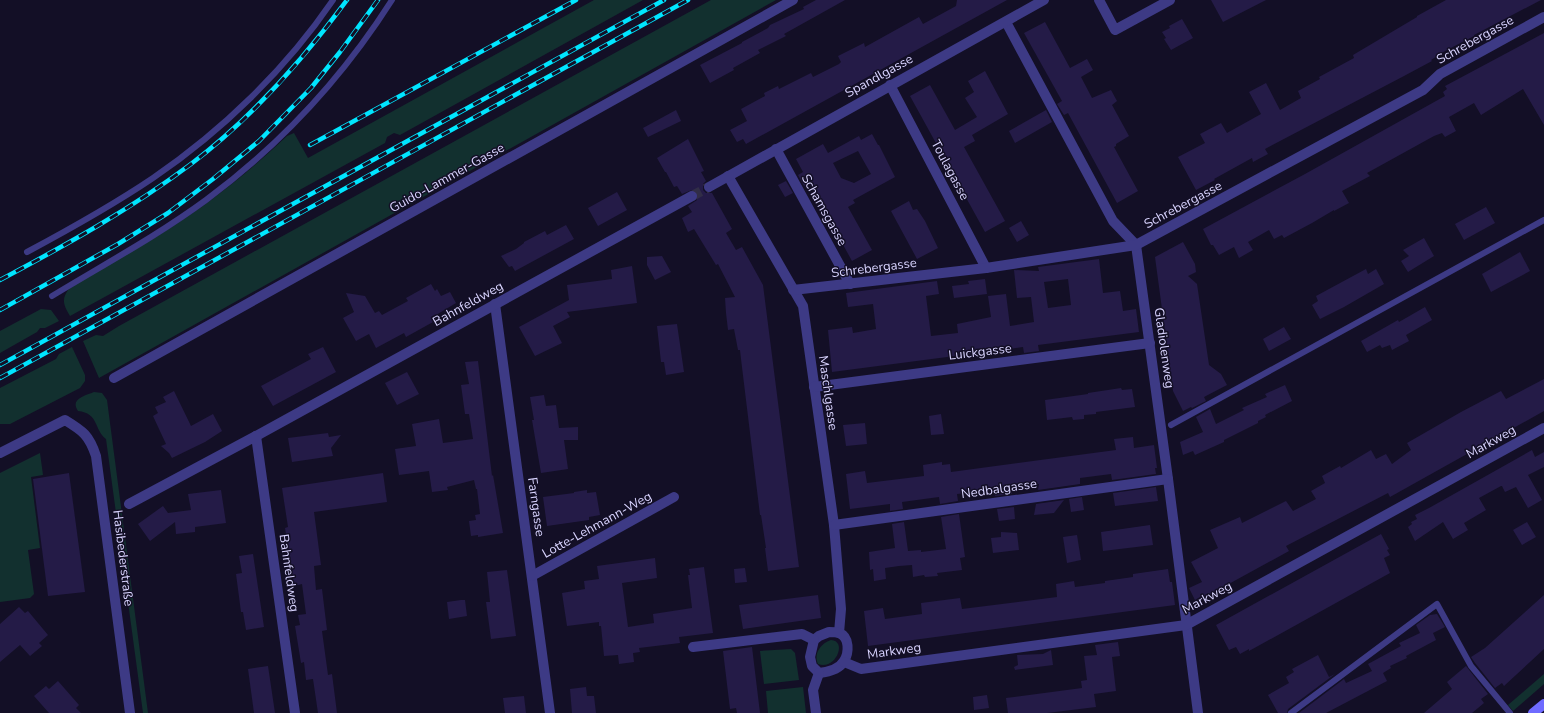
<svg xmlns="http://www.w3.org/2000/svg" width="1544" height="713" font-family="'Nunito Sans',sans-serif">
<rect width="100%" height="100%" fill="#130f26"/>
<g fill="#12302f">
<path d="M594 0H643L400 135 394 133 387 137 385 143 70 316C64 306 61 300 68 290 99 267 135 251 167 230 210 203 250 171 287 136L294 133 308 158Z"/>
<polygon points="711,0 776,0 99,378 83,341 96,335 103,336 119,326"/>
<polygon points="41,309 51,310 59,321 45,328 40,328 37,332 0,353 0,331"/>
<polygon points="72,347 85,375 85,381 80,388 10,424 0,424 0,388 56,359 59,354"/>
<path d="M94 392 102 393 107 400 148 713H143L106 439C94 430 99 413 78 411 70 399 84 396 94 392Z"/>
<polygon points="40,453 43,475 31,477 40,548 28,550 34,594 30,598 0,602 0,473"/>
<path d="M831 640C848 641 835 671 818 664 813 654 821 643 831 640Z"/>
<polygon points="791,649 795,653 799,680 764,684 760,651"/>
<polygon points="1544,674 1544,684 1513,711 1508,705"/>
<polygon points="803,687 806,713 768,713 766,691"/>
</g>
<g fill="#241b47" fill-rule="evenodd">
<polygon points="816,0 845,0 784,34 786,36 758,50 760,53 733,68 734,70 710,83 700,65 742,43 742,42 768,28 770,25 804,9 803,7"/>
<polygon points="957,0 1007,0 746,144 743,139 737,142 730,130 747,121 741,109 765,96 764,93 778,86 779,89 811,73 813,77 839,64 841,62 838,56 864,43 865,47 919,17 923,24 956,6"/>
<polygon points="1211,0 1266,0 1223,22"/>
<polygon points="1446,0 1541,0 1474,35 1474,36 1445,51 1431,60 1432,61 1404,76 1265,149 1268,154 1253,162 1252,158 1214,179 1215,180 1196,190 1178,157 1205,143 1200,134 1221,123 1227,133 1261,114 1249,92 1266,83 1280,110 1301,98 1298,91 1320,79 1319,77 1354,58 1353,55 1417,17 1417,16"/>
<polygon points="1182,19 1193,38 1171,50 1164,39 1166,38 1162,32 1170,28 1169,26"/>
<polygon points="1045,22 1070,68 1087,59 1093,70 1081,77 1092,98 1111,90 1117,101 1112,105 1129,136 1116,144 1116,146 1114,147 1138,191 1117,203 1068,113 1064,115 1057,104 1062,101 1024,33"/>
<polygon points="1544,33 1544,125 1523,89 1481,115 1474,103 1449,117 1456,131 1445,137 1442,133 1434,136 1367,173 1370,176 1342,191 1349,203 1334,211 1334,210 1312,223 1284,238 1282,235 1274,239 1269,230 1248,242 1253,250 1239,258 1234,247 1219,255 1213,245 1211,245 1203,229 1305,174 1445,96 1443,92 1447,89 1445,86"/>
<polygon points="985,71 1008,114 972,135 975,141 964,147 1005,221 985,232 910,96 930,85 955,130 977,117 965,98 974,92 968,81"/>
<polygon points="676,110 681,121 648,137 643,128"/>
<polygon points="1046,110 1052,122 1015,143 1009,131"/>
<path d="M872 134 878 145H879L895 177 853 200 855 203 848 207 872 250 852 261 809 183 804 186 798 175 803 172 796 159 823 144 828 153 859 136 861 140ZM858 151 871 174 854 183 841 178 833 163Z"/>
<polygon points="688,139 704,171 701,172 706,181 703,184 703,190 706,193 712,193 732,229 726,233 736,250 742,247 763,285 799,567 768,571 765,548 766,548 761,515 760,515 741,359 740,350 738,350 734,329 728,330 726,313 725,298 735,297 718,264 716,265 694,229 688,232 682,218 692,212 688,206 697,200 697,193 692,190 682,194 677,186 674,187 666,172 665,172 657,158"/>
<polygon points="786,181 793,193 785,197 778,185"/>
<polygon points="617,192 627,210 598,226 588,208"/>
<polygon points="909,201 913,210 917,209 925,221 938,248 917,259 891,211"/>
<polygon points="1486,207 1495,223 1464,240 1455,224"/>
<polygon points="1021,221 1029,235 1017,242 1009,228"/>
<polygon points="566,225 574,239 515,271 512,266 509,267 501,256 516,249 524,243 524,242 545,231 547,235"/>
<polygon points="1424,238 1434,256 1408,272 1401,261 1409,256 1403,250"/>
<polygon points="1183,242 1195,264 1196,272 1188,276 1197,284 1209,365 1221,374 1227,385 1204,397 1206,401 1192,408 1191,407 1183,411 1173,391 1155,257"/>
<polygon points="1520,252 1530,271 1491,292 1482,274"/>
<polygon points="662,256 671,272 655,280 647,265 647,257"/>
<path d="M1099 259 1103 293 1120 291 1123 311 1136 309 1139 332 1038 345 1039 351 1024 353 1023 347 832 372 828 330 852 327 853 333 876 329 873 304 848 307 846 293 937 281 939 294 926 296 931 336 958 333 957 324 991 317 988 296 1006 294 1010 326 1034 322 1031 297 1017 298 1014 270 1039 271 1038 267ZM1068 279 1071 305 1048 308 1044 282Z"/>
<polygon points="632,266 637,303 567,312 570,317 553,326 562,343 535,356 519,327 569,300 567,285 612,279 611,270"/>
<polygon points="1366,269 1368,274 1376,269 1384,284 1344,307 1320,319 1312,305 1318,301 1316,296"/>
<polygon points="985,279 987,294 954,298 952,286 969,284 968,281"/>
<polygon points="431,284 435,291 437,289 441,296 450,292 456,303 431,318 433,322 406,337 404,333 376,348 369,334 356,341 343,318 354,312 346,293 365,296 375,313 379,311 382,315 408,301 406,298"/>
<polygon points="1425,307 1432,320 1406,335 1409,341 1392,350 1390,345 1382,348 1380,345 1367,352 1361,341 1398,320 1399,322"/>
<polygon points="677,324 684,372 666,375 664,362 661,362 657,326"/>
<polygon points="1284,327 1291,339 1269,351 1263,339"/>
<polygon points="323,347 336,372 273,406 261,386 311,359 308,354"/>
<polygon points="478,361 492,476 493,475 503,533 478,537 478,535 471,536 469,521 476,520 475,515 480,514 477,489 476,489 474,480 447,487 448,490 432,492 429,471 399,475 395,449 416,446 412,424 439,419 443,443 473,439 469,414 465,414 461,385 469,384 465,362"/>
<polygon points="407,372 419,394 397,405 385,383"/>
<polygon points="1544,379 1544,411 1390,497 1388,493 1286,546 1289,551 1216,591 1217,592 1202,600 1200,597 1195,600 1189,588 1202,582 1191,562 1218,548 1210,530 1240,517 1242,523 1286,501 1293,511 1316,499 1311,491 1325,483 1322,476 1340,466 1341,468 1371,450 1376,459 1386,454 1392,464 1411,450 1407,443 1461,412 1501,391 1506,399"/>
<polygon points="1285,385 1292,401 1265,415 1266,417 1258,421 1258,423 1224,440 1224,442 1195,455 1193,451 1183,455 1180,442 1203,432 1196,417 1210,409 1216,424 1244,410 1242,408 1267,397 1265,394"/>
<polygon points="1121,388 1122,390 1132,389 1135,407 1096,412 1096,414 1084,415 1084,419 1073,420 1072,417 1047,420 1045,400 1088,394 1088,393"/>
<polygon points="174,391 191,426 213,414 222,431 205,442 172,458 169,453 161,446 166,444 153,416 158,413 155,407 166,402 163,397"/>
<polygon points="544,395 546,406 556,405 559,428 578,427 578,440 564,440 568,469 541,473 532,420 534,420 530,397"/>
<polygon points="941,414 944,434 931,435 929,416"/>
<polygon points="865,423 867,444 846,446 843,425"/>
<polygon points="328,433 329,437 341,435 331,448 333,456 292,462 288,438"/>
<polygon points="1133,437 1134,448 1154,445 1157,468 1155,468 1156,474 1112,480 1111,474 1080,478 1080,484 1038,490 1039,484 1011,488 1012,494 995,496 995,490 957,494 958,501 940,504 939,497 902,502 903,509 890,511 890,504 850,509 846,474 865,471 867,483 924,476 923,465 942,462 942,465 950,464 951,472 1116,450 1114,439"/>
<polygon points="1532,450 1535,457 1544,452 1544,467 1528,475 1542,500 1528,508 1516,487 1505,492 1502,486 1501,486 1479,498 1486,510 1464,523 1468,530 1453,539 1443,522 1415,541 1408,527 1412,524 1411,522 1417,519 1415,515 1429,508"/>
<polygon points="69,473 85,592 48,596 33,479"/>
<polygon points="383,473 387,502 314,512 321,565 314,566 316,590 322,589 327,630 322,631 328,675 332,674 337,713 318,713 313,679 306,680 304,662 301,663 295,626 300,625 298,615 306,614 302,584 294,586 285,528 288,527 282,488"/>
<polygon points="1156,487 1158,501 1115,506 1113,493"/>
<polygon points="221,490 226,523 195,527 195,532 176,534 175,522 150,541 138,524 163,506 168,513 191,510 188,494"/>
<polygon points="587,490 587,493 596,492 600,515 589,517 589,520 547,526 543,497 574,493 574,492"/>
<polygon points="1082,497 1084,510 1071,512 1069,499"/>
<polygon points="1064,500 1054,513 1034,515 1036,504"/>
<polygon points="1014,507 1015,519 999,521 997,509"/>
<polygon points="959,514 965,557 960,558 962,570 937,573 938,576 925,577 924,575 913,577 912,565 899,566 885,568 886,579 874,581 873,569 870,570 869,552 895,548 892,524 904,522 908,551 921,550 921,552 946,549 941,517"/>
<polygon points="1527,522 1536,537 1522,545 1513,530"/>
<polygon points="1150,525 1153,545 1103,551 1101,532"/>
<polygon points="1001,532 1017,533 1019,550 993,553 991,538 1001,537"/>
<polygon points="1381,534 1389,549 1387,550 1390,555 1384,558 1390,573 1249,651 1249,649 1240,654 1236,647 1229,650 1216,625"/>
<polygon points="1077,535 1081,560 1067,563 1063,537"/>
<polygon points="253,554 264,627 246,630 243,612 241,612 236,574 242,573 239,556"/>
<polygon points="655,558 657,578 622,583 628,627 654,623 653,614 692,608 688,575 690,575 689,569 704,567 713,633 679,637 680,643 639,648 640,652 633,653 634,662 619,664 618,655 604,656 601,626 599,626 599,622 567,626 562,593 585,589 584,581 599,579 597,566"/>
<polygon points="745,568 747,582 735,583 734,569"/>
<polygon points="1168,569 1170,582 1172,582 1175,605 868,646 864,611 883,608 885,619 922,614 921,603 960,598 962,609 1057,597 1056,584 1074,581 1075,587 1105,583 1105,581 1133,577 1133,574"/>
<polygon points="507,570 516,636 491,639 486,602 490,602 487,572"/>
<polygon points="818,595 821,618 743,629 739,605"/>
<polygon points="1544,595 1544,649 1504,686 1502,683 1495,688 1475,663 1471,657 1485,648"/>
<polygon points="461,600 465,600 467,616 449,619 447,602"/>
<polygon points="19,607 25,613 28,611 48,635 39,643 42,646 30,656 20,645 0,662 0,624"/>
<polygon points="1437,614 1445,627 1433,633 1436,640 1406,656 1407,658 1390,666 1391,668 1383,673 1387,681 1326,713 1299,713 1344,679 1346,683 1372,671 1368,664 1401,646 1399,643 1420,633 1416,625 1430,615"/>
<polygon points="1118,642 1120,656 1112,657 1116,691 1094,694 1096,707 1047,713 1008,713 1006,698 1082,688 1081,681 1087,680 1084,656 1097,655 1095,645"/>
<polygon points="752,647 760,713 737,713 736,708 730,709 723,651"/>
<polygon points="1051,650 1053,665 1015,670 1014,667 1018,665 1017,655 1043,654"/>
<polygon points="1318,655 1329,677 1335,674 1288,709 1287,713 1278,713 1268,695 1289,683 1286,677 1294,672 1292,669"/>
<polygon points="268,666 275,713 254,713 248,669"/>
<polygon points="1466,666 1488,694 1481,699 1484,703 1472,713 1424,713 1452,689 1447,682"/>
<polygon points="58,681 79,705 76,708 81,713 49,713 34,696 46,686 49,689"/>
<polygon points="586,687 587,696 594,696 596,713 572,713 570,689"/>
<polygon points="987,695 989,708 974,710 973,697"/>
<polygon points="524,696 526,713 505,713 503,698"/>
</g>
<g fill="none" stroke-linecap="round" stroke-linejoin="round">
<polyline stroke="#312d47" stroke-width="10" stroke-dasharray="10 5" stroke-linecap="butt" points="692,196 709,187"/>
<g stroke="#3d3a85" stroke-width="6">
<path d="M27 252C70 229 113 205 153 178 222 131 286 69 333 0"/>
<path d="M52 296C103 265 157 236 206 200 279 146 343 77 392 0"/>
<polyline points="1171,425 1544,220"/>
<polyline points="1291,713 1437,604 1471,666 1510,713"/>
</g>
<g stroke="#3d3a85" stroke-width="10">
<polyline points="1099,0 1115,30 1170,0"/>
<polyline points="1006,22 1113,221 1136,245 1168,479 1198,713"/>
<polyline points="890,85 986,268"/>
<polyline points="776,149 850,284"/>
<polyline points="728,176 803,306 834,525 841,609 839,633"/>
<polyline points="709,187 1044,0"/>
<polyline points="793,290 986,268 1136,245 1423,90 1440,74 1544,17"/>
<polyline points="495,304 550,713"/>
<polyline points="114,378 793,0"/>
<polyline points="814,387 1150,343"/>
<polyline points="256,436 692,196"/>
<path d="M0 453 65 420C83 431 89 435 96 456L130 713"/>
<polyline points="129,504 256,436 295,713"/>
<polyline points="834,525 1168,479"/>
<polyline points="532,576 674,497"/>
<path d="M829 632C832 632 836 632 839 633 850 637 849 653 844 661 839 670 828 672 819 673L812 666 810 657 814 640 819 636Z"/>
<polyline points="693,647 802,634 814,640"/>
<polyline points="844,662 861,669 1186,625 1544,428"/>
<polyline points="816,713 813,690 819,673"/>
</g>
<polyline stroke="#6f6bff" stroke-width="10" points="1533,713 1544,704"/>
<defs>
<g id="rail">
<polyline points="310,145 576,0"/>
<path d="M0 280C66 245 131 209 191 164 252 118 302 61 347 0"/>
<polyline points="0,310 118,244 168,213 213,179 259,141 311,88 340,52 378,0"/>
<polyline points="0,365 664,0"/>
<polyline points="0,378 688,0"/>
</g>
</defs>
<use href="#rail" stroke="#00e5ff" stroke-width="4.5"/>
<use href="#rail" stroke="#130f26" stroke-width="3" stroke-dasharray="9" stroke-linecap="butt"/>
</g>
<g text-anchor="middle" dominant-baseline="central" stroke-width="3" stroke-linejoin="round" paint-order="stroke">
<g font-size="13" fill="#d9d4ff" stroke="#130f26">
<text transform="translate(1475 40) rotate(-29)">Schrebergasse</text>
<text transform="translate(879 76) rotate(-29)">Spandlgasse</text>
<text transform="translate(950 170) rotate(62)">Toulagasse</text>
<text transform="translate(447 178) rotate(-29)">Guido-Lammer-Gasse</text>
<text transform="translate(1183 205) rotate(-28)">Schrebergasse</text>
<text transform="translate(824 210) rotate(61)">Schamsgasse</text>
<text transform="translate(874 268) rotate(-7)">Schrebergasse</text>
<text transform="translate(468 304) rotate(-29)">Bahnfeldweg</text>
<text transform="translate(1164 348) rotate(82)">Gladiolenweg</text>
<text transform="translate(980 352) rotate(-7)">Luickgasse</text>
<text transform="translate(828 393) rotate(82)">Maschlgasse</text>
<text transform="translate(1491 442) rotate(-29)">Markweg</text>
<text transform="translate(999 489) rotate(-8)">Nedbalgasse</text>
<text transform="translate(536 507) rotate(82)">Farngasse</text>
<text transform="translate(597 525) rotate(-29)">Lotte-Lehmann-Weg</text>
<text transform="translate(123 558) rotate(83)">Hasibederstraße</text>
<text transform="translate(289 573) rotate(82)">Bahnfeldweg</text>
<text transform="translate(1207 598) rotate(-28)">Markweg</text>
<text transform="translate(894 651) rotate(-8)">Markweg</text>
</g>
</g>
</svg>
